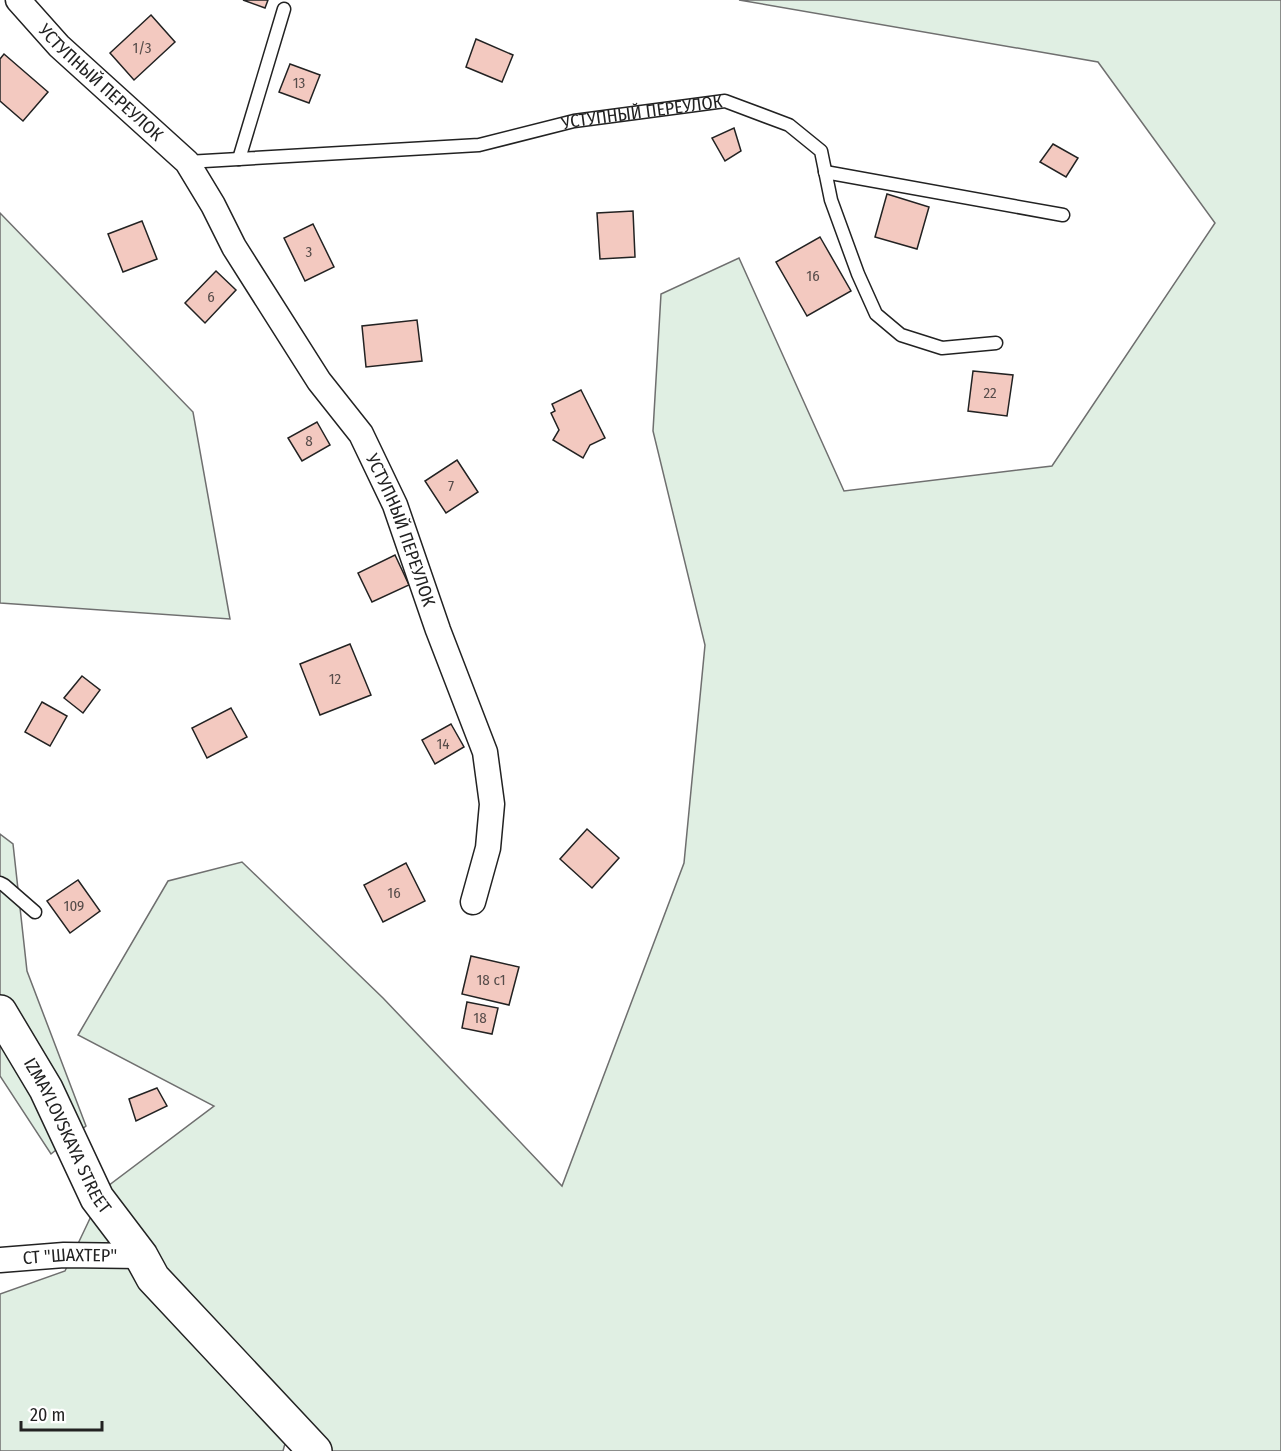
<svg xmlns="http://www.w3.org/2000/svg" width="1281" height="1451" font-family="'Fira Sans Condensed',sans-serif">
<rect width="100%" height="100%" fill="#fff"/>
<g fill="#e0efe3" stroke="#6f6f6f" stroke-width="1.5">
<polygon points="739,0 1281,0 1281,1451 316,1451 290,1425 283,1451 0,1451 0,1294 65,1271 104,1189 214,1106 78,1035 168,881 242,862 383,998 562,1186 684,863 705,645 653,431 661,294 739,258 844,491 1052,466 1215,223 1098,62"/>
<polygon points="0,213 193,412 230,619 0,603"/>
<polygon points="0,834 13,844 27,971 86,1126 51,1154 0,1076"/>
</g>
<g fill="#f3c9c0" stroke="#222" stroke-width="1.5">
<polygon points="243,0 268,0 265,8"/>
<polygon points="151,15 175,42 134,80 110,53"/>
<polygon points="476,39 513,55 502,82 466,67"/>
<polygon points="4,54 48,92 23,121 0,101 0,59"/>
<polygon points="290,64 320,75 309,103 279,92"/>
<polygon points="734,128 741,151 725,161 712,138"/>
<polygon points="1053,144 1078,158 1066,177 1040,162"/>
<polygon points="887,194 929,207 917,249 875,237"/>
<polygon points="633,211 635,257 600,259 597,213"/>
<polygon points="142,221 157,259 123,272 108,234"/>
<polygon points="313,224 334,267 305,281 284,238"/>
<polygon points="820,237 851,291 807,316 776,262"/>
<polygon points="216,271 236,290 205,323 185,303"/>
<polygon points="417,320 422,361 366,367 362,326"/>
<polygon points="973,371 1013,375 1007,416 968,411"/>
<polygon points="581,390 605,438 590,445 583,458 553,440 559,430 551,413 555,411 552,404"/>
<polygon points="317,422 330,445 302,461 288,438"/>
<polygon points="457,460 478,492 446,513 425,481"/>
<polygon points="395,555 409,585 372,602 358,573"/>
<polygon points="350,644 371,695 320,715 300,664"/>
<polygon points="82,676 100,690 83,713 64,698"/>
<polygon points="42,702 67,716 50,746 25,732"/>
<polygon points="231,708 247,737 207,758 192,728"/>
<polygon points="451,724 464,747 435,764 422,740"/>
<polygon points="587,829 619,858 592,888 560,859"/>
<polygon points="406,863 425,901 383,922 364,885"/>
<polygon points="78,880 100,911 70,933 47,901"/>
<polygon points="471,956 519,967 509,1005 462,994"/>
<polygon points="467,1002 498,1008 492,1034 462,1028"/>
<polygon points="157,1088 167,1106 136,1121 129,1099"/>
</g>
<g fill="none" stroke-linecap="round" stroke-linejoin="round">
<defs>
<g id="lane">
<polyline points="239,159 284,9"/>
<path id="s1" d="M187 162 479 145 574 121 725 101 789 125 821 151 831 200 858 274 876 314 901 335 942 348 996 343"/>
<polyline points="825,172 1063,215"/>
<polyline points="0,883 4,885 35,912"/>
</g>
<g id="street">
<path id="s2" d="M18 0 59 46 187 162 213 205 234 247 319 381 361 434 395 505 438 630 485 752 492 804 488 848 473 902"/>
<path id="s3" d="M0 1260 64 1255 141 1256"/>
</g>
<g id="secondary">
<path id="s4" d="M0 1012 46 1089 97 1198 141 1256 153 1278 315 1451"/>
</g>
</defs>
<use href="#lane" stroke="#222" stroke-width="15"/>
<use href="#street" stroke="#222" stroke-width="27"/>
<use href="#secondary" stroke="#222" stroke-width="36"/>
<use href="#lane" stroke="#fff" stroke-width="12"/>
<use href="#street" stroke="#fff" stroke-width="24"/>
<use href="#secondary" stroke="#fff" stroke-width="33"/>
</g>
<g text-anchor="middle" dominant-baseline="central" stroke-width="4.5" stroke-linejoin="round" paint-order="stroke">
<g font-size="15" fill="#564c4a">
<text x="142" y="48">1/3</text>
<text x="299" y="83">13</text>
<text x="309" y="252">3</text>
<text x="813" y="276">16</text>
<text x="211" y="297">6</text>
<text x="990" y="393">22</text>
<text x="309" y="441">8</text>
<text x="451" y="486">7</text>
<text x="335" y="679">12</text>
<text x="443" y="744">14</text>
<text x="394" y="893">16</text>
<text x="74" y="906">109</text>
<text x="491" y="980">18 с1</text>
<text x="480" y="1018">18</text>
</g>
<g font-size="18" fill="#222" stroke="#fff">
<text stroke="none"><textPath href="#s2" startOffset="117">УСТУПНЫЙ ПЕРЕУЛОК</textPath></text>
<text stroke="none"><textPath href="#s1" startOffset="459">УСТУПНЫЙ ПЕРЕУЛОК</textPath></text>
<text stroke="none"><textPath href="#s2" startOffset="662">УСТУПНЫЙ ПЕРЕУЛОК</textPath></text>
<text stroke="none"><textPath href="#s4" startOffset="141">IZMAYLOVSKAYA STREET</textPath></text>
<text stroke="none"><textPath href="#s3" startOffset="70">СТ "ШАХТЕР"</textPath></text>
</g>
</g>
<path d="M21 1421v9h81v-9" fill="none" stroke="#222222" stroke-width="3"/>
<text x="30" y="1421" font-size="18" fill="#222222" stroke="#ffffff" stroke-width="4.5" paint-order="stroke">20 m</text>
</svg>
